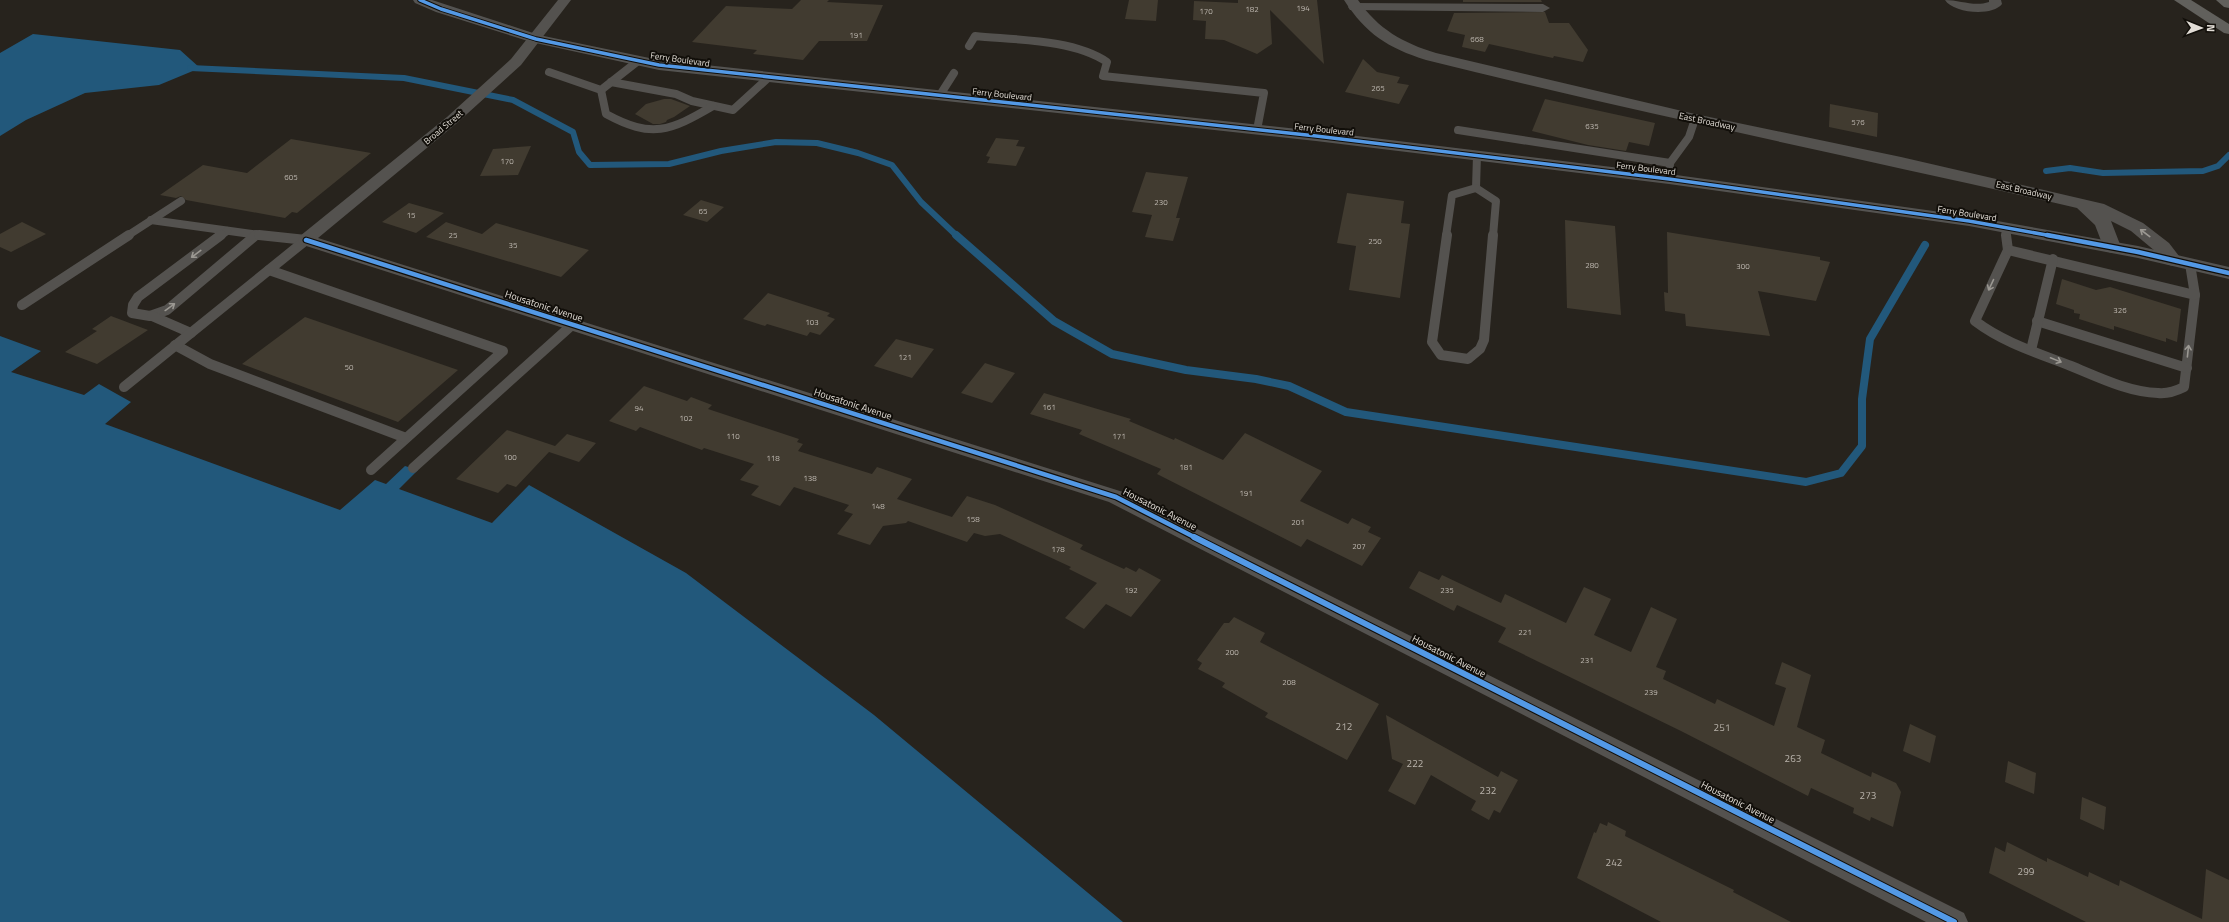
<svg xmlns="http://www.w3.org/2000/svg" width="2229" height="922" font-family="'Titillium Web',sans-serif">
<rect width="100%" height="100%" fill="#27231d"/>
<g fill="#22587b">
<polygon points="33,34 180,50 200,68 159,85 85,93 26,120 0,136 0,53"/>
<polygon points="0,336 41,351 11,372 84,395 99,384 131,402 105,424 340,510 375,480 386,484 405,466 418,470 399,489 492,523 529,485 686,573 874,715 1123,922 0,922"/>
</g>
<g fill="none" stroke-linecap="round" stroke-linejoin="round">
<g stroke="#22587b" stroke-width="6">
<polyline points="190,68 404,78 513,100 573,132 579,152 590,165 669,164 721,151 776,142 817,143 858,153 892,165 921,202 957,236"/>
<polyline points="2046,171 2070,168 2103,173 2203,171 2218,166 2229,155"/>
</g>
<polyline stroke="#22587b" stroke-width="8" points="956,235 1054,321 1112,354 1186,370 1256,379 1289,386 1346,412 1806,482 1841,473 1862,446 1862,399 1870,339 1925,245"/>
</g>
<g fill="#413b30">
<polygon points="801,0 829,0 827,2 883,5 867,41 819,41 803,60 753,54 757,50 692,42 726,6 792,9"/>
<polygon points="1129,0 1158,0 1156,21 1125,19"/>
<polygon points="1238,0 1317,0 1324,64 1270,10 1272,44 1257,54 1224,40 1205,39 1206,21 1193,20 1194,1 1238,3"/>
<polygon points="1463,0 1541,0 1542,2 1463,2"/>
<polygon points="1545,12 1549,23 1569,23 1588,50 1583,62 1554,56 1553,58 1489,44 1485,52 1462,47 1465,35 1447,31 1454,13"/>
<polygon points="1363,59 1377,72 1400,77 1397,83 1409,85 1399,104 1345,92"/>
<polygon points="664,99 671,99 690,106 674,117 667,120 666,122 660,124 653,124 635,114 646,104"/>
<polygon points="1545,99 1655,123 1649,146 1629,142 1626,151 1588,145 1532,131"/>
<polygon points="1830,104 1878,113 1877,137 1829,127"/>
<polygon points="996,138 1019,140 1016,146 1025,147 1016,166 987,163 990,157 986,156"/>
<polygon points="291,139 371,153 297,213 292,212 285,218 186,200 181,196 176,198 160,195 203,165 247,173"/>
<polygon points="531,146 518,175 480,176 493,149"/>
<polygon points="1146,172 1188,177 1176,218 1180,218 1173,241 1145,237 1152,215 1132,212"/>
<polygon points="1347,193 1404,201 1401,223 1410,224 1400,298 1349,290 1356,246 1337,243"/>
<polygon points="701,200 724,207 707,222 683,215"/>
<polygon points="409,203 444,213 416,233 382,222"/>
<polygon points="1565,220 1615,226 1621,315 1567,308"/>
<polygon points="22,222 46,234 11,252 0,247 0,234"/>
<polygon points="446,222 482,234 496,223 589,250 561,277 426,237"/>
<polygon points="1667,232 1820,257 1820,260 1830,262 1816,301 1758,291 1770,336 1686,326 1685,314 1665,311 1664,292 1668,293"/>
<polygon points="2062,279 2096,290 2110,287 2181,309 2177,342 2166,338 2166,342 2114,326 2114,330 2079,319 2080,314 2074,313 2074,310 2056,304"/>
<polygon points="768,293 830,313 827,316 835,319 820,335 810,332 807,336 767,324 765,326 743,319"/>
<polygon points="111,316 148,330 97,364 65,352 97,331 92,329"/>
<polygon points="305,317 458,370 398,422 242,364"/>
<polygon points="896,339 934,349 912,378 874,366"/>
<polygon points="985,363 1015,373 992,403 961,393"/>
<polygon points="644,386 687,401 691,397 712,405 708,409 799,439 797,442 803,444 798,451 872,474 877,467 912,479 897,499 952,517 967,496 995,505 1083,545 1080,549 1124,569 1126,567 1136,572 1139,568 1161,580 1131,617 1106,604 1084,629 1065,618 1097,583 1069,569 1071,567 1000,534 985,536 974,533 967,542 908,521 906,523 883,526 870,545 837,534 853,514 844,511 849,505 794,487 780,506 751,495 759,486 740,480 754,464 704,448 702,450 640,427 636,431 609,421"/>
<polygon points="1044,393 1131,419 1129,421 1174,440 1175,438 1223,460 1245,433 1322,471 1300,501 1348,524 1352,518 1371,527 1368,532 1381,538 1362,566 1307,539 1301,547 1157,474 1161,469 1079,434 1082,430 1030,414"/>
<polygon points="507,430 555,446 567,434 596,443 579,462 549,452 516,487 507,484 498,493 456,479"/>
<polygon points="1419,571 1439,580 1442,575 1501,603 1505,594 1566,623 1584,587 1611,599 1594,635 1631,652 1651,607 1677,619 1656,667 1666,671 1663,679 1715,704 1717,699 1774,726 1786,688 1775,684 1782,662 1811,675 1797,727 1825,740 1821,753 1871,777 1872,772 1896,783 1901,792 1893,827 1871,817 1870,821 1853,813 1854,808 1811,788 1808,796 1681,731 1498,642 1506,628 1457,605 1454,611 1409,588"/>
<polygon points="1234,617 1265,633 1260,642 1379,704 1347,760 1265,717 1268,713 1222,687 1225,683 1198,669 1202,663 1197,660 1224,623 1229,623"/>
<polygon points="1386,715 1498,777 1501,771 1518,780 1500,813 1494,810 1489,820 1471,810 1476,801 1431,775 1415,805 1388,791 1403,764 1392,759"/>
<polygon points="1910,724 1936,736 1930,763 1903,751"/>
<polygon points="2008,761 2036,773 2034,794 2005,782"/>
<polygon points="2082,797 2106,807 2104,830 2080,819"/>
<polygon points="1608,822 1626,831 1625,836 1734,890 1733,892 1791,922 1661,922 1577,878 1594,832 1596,833 1600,823 1607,826"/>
<polygon points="2007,842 2047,862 2047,858 2088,877 2089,872 2119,886 2120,880 2202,919 2206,869 2229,880 2229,922 2086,922 1989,873 1995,847 2005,852"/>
</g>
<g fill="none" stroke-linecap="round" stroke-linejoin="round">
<g stroke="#54524f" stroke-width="8">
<path d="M969 46 975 36C1015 40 1073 39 1107 62L1103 76 1264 93 1257 130"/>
<polyline points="549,72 601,90 638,61"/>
<polyline points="611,82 676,94 692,101 733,110 768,78"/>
<path d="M601 90 606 114C652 139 670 131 713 106"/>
<polyline points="940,95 954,73"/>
<polyline points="1458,130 1670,163 1669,179"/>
<polyline points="1670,163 1689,137 1695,119"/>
<polyline points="1476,188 1496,201 1493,236"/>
<polyline points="1476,188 1477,155"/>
<polyline points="151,220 266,236"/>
<polyline points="2005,227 2006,236"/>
<polyline points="127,236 181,201"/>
<polyline points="220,236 227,231"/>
<polyline points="255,236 256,235"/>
<polyline points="1446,236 1452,195 1476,188"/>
</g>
<g stroke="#54524f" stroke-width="10">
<polyline points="221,235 138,297 133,305 132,313 150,316 167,310 256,235"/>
<polyline points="259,235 306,240"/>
<polyline points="1447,235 1432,342 1441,355 1468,359 1480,349 1484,340 1493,235"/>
<path d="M2006 235 2008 250 1975 321C2004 343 2038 353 2071 366 2098 377 2128 392 2158 393 2167 394 2176 391 2184 387L2195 295 2190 264"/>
<polyline points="2008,250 2195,295"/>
<polyline points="269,270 503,351 371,470"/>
<polyline points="22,305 129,235"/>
<polyline points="152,316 191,333"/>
<polyline points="2037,321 2187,368"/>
<polyline points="175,345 210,364 406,438"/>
<polyline points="2031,350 2053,259"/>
<polyline points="124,387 306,240"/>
<polyline points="413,468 572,325"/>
</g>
<g fill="#54524f" fill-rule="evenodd">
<polygon points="558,0 571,0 521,65 457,123 318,238 1123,492 1964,913 1968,922 1926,922 1109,502 300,244 298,240 300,236 447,117 511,59"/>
<path d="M1945 0C1960 0 1974 7 1989 2V0H2001L2002 4C1992 17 1953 13 1945 0Z"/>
<polygon points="1355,3 1543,4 1550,8 1543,12 1350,10 1348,7 1350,4"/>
</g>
<path fill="#54524f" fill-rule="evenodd" d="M1344 0H1358C1378 29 1403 43 1436 53L1695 114 1901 157 2104 204 2143 223 2169 243 2182 260 2180 264 2173 266 2166 264 2155 251 2131 231 2111 221 2121 247 2119 251 2112 253 2105 251 2095 225 2077 208C1860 158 1642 114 1426 60 1388 48 1366 34 1344 0Z"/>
<polygon fill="#545351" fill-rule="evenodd" points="413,0 432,0 539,35 659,60 1316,131 1669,174 1969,216 2138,246 2229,267 2229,279 2138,258 1969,226 1669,184 1316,141 659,70 531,42 436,12 415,3"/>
<g fill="#61605c" fill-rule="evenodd">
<polygon points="2174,0 2191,0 2229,24 2229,34 2224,33"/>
<polygon points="2216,0 2229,0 2229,8 2224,7"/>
</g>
<defs>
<polyline id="cycleway-far2" points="420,0 441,9 536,39 659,65 1316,136 1669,179 1969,221 2052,236"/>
<g id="cycleway-far1">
<polyline points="2047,235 2138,252 2229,273"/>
<polyline points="306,240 1116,497 1196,538"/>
</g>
<polyline id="cycleway" points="1194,537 1954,922"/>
</defs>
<use href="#cycleway-far2" stroke="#110e09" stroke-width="5.5"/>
<use href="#cycleway-far1" stroke="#110e09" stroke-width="7"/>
<use href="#cycleway" stroke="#110e09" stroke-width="8"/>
<use href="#cycleway-far2" stroke="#5399e6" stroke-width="3.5"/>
<use href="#cycleway-far1" stroke="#5399e6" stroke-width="4.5"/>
<use href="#cycleway" stroke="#5399e6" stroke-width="6"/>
</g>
<defs><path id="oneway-shaft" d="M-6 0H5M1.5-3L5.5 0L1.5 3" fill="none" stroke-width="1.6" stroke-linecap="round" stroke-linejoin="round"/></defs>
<g stroke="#9b9892">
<use href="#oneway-shaft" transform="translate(2145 233) rotate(-143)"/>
<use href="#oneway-shaft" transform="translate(196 254) rotate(143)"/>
<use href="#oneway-shaft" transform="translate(1991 285) rotate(115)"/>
<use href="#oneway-shaft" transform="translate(170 307) rotate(-36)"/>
<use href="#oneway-shaft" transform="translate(2188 351) rotate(-84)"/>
<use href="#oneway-shaft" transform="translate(2056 360) rotate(22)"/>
</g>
<g text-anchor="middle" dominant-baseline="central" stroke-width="4" stroke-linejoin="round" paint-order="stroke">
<g font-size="8" fill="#bab4ac">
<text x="1303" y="8">194</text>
<text x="1252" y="9">182</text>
<text x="1206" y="11">170</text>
<text x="856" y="35">191</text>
<text x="1477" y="39">668</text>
<text x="1378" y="88">265</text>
<text x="1858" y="122">576</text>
<text x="1592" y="126">635</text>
<text x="507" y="161">170</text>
<text x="291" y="177">605</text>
<text x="1161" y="202">230</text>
<text x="703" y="211">65</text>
<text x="411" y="215">15</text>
<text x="453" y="235">25</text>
<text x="1375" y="241">250</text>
<text x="513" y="245">35</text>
<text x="1592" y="265">280</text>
<text x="1743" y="266">300</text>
<text x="2120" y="310">326</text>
<text x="812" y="322">103</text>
<text x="905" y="357">121</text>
<text x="349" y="367">50</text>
<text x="1049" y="407">161</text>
<text x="639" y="408">94</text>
<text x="686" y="418">102</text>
<text x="733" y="436">110</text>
<text x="1119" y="436">171</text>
<text x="510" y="457">100</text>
<text x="773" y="458">118</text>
<text x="1186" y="467">181</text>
<text x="810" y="478">138</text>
<text x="1246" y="493">191</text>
<text x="878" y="506">148</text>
<text x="973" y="519">158</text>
<text x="1298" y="522">201</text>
<text x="1359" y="546">207</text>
<text x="1058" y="549">178</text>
<text x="1131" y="590">192</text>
<text x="1447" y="590">235</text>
<text x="1525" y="632">221</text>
<text x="1232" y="652">200</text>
<text x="1587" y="660">231</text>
<text x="1289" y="682">208</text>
<text x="1651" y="692">239</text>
</g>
<g font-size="9" fill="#e2ddd6" stroke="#110e09">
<text transform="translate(680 59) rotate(8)">Ferry Boulevard</text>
<text transform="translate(1002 94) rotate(6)">Ferry Boulevard</text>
<text transform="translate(1707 121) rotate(12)">East Broadway</text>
<text transform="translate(443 127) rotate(-40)">Broad Street</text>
<text transform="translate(1324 129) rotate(6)">Ferry Boulevard</text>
<text transform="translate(1646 168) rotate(7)">Ferry Boulevard</text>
<text transform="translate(2024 190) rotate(13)">East Broadway</text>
<text transform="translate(1967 213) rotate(9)">Ferry Boulevard</text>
</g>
<g font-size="10" fill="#e2ddd6" stroke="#110e09">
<text transform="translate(544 306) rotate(18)">Housatonic Avenue</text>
<text transform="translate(853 404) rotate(18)">Housatonic Avenue</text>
<text transform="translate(1160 509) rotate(27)">Housatonic Avenue</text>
<text transform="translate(1449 656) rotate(27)">Housatonic Avenue</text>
<text transform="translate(1738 802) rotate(27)">Housatonic Avenue</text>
</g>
<g font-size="10" fill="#bab4ac">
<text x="1344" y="726">212</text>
<text x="1722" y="727">251</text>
<text x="1793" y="758">263</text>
<text x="1415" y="763">222</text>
<text x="1488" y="790">232</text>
<text x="1868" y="795">273</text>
<text x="1614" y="862">242</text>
<text x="2026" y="871">299</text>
</g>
</g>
<g transform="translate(2201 28) rotate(91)" stroke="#110e09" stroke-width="3" paint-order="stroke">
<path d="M0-3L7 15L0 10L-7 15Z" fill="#e2ddd6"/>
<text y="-6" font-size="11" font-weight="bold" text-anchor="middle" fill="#e2ddd6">N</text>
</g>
</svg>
